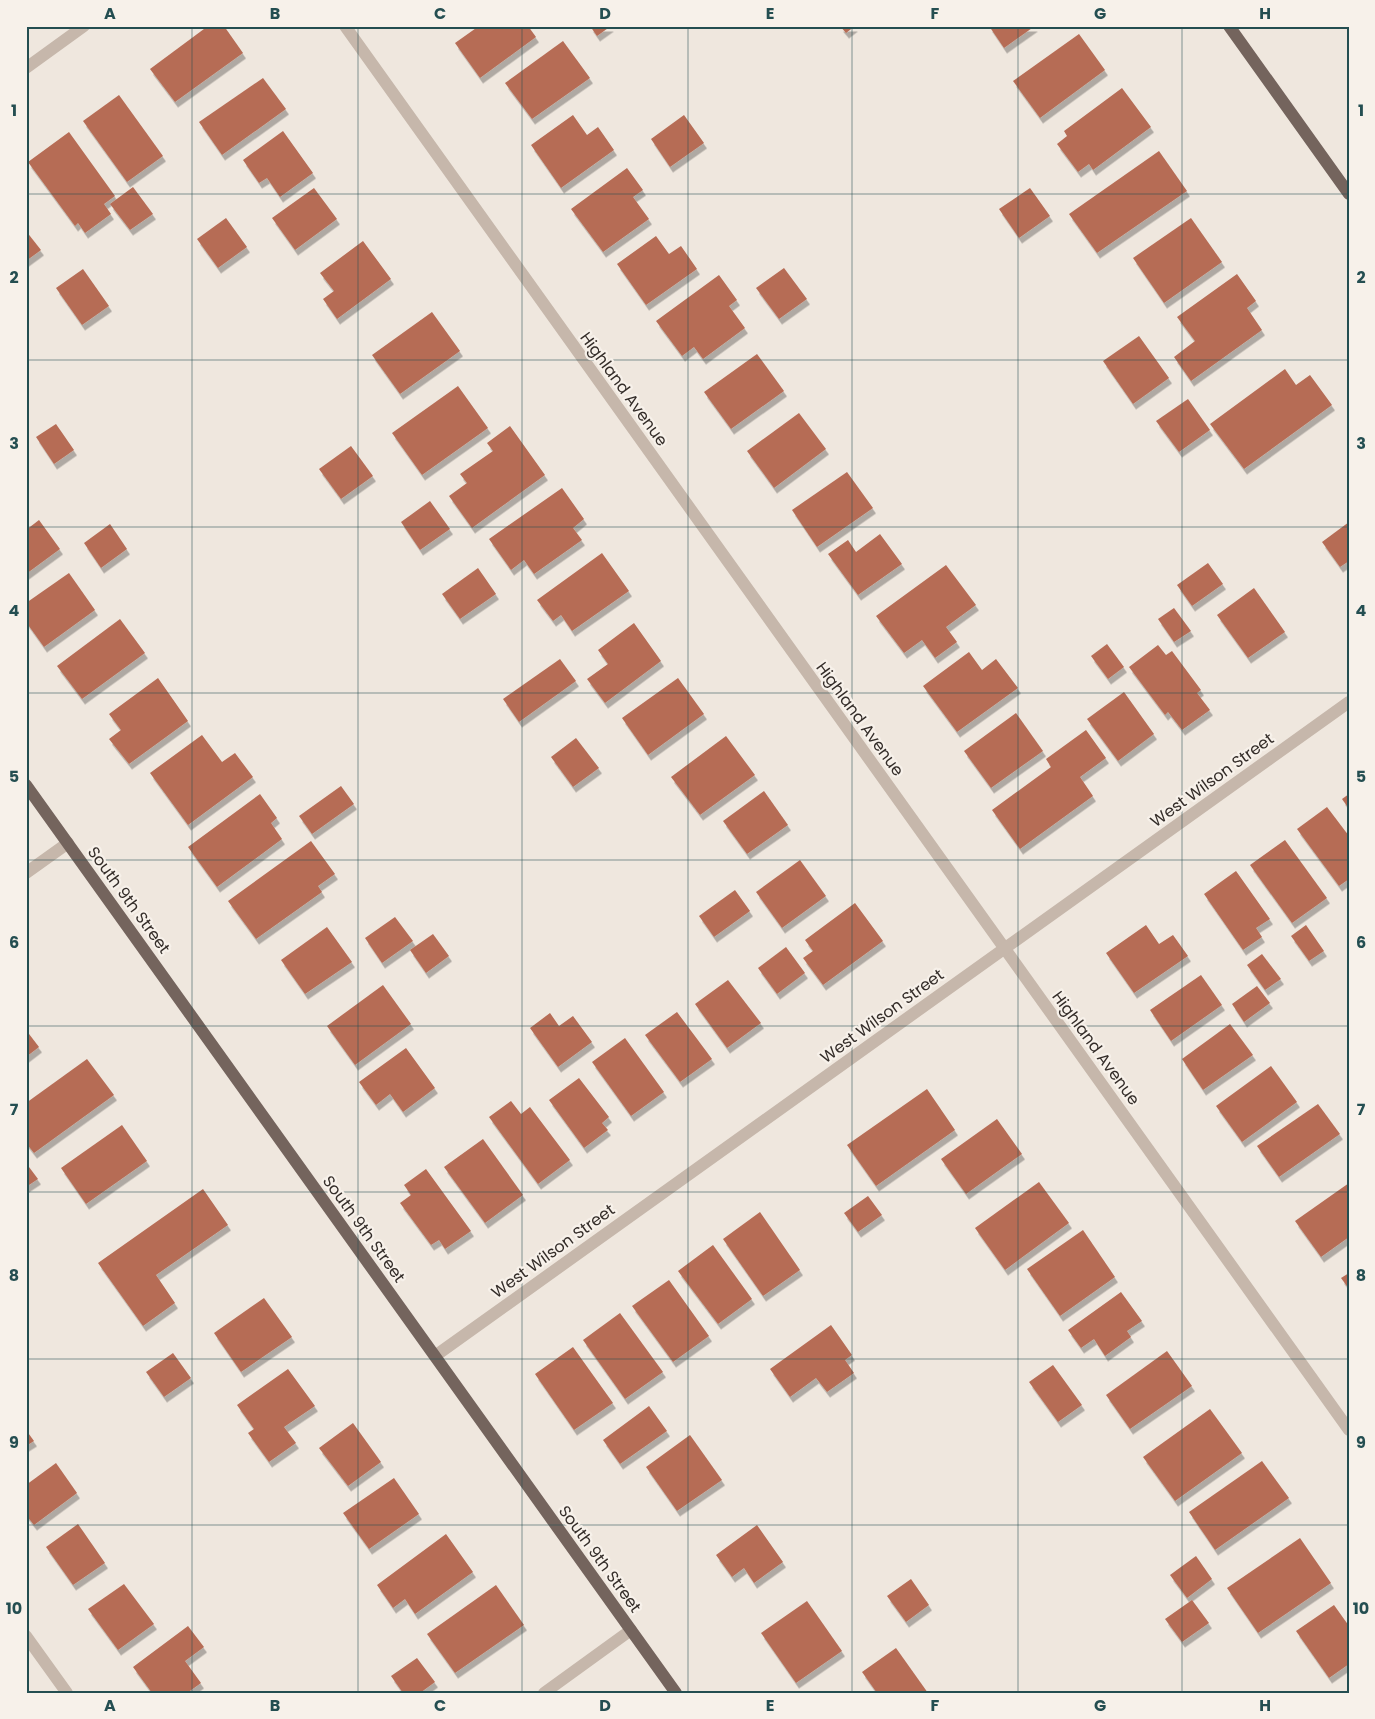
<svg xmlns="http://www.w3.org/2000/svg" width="1375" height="1719" font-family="Poppins,sans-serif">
<defs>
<filter id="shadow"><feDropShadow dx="3" dy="5.5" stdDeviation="0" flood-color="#0004"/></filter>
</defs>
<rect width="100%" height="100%" fill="#efe7de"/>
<g fill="#b66c55" filter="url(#shadow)">
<polygon points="208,26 224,26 243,53 175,102 150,69"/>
<polygon points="479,26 528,26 536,37 480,78 455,43"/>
<polygon points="590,26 611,26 597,36"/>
<polygon points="840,26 855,26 846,33"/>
<polygon points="989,26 1035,26 1004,48"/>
<polygon points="1079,34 1105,70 1040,118 1013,81"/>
<polygon points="563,41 590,78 532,119 505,83"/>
<polygon points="263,78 286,109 222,155 199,122"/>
<polygon points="1122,88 1151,127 1093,170 1089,164 1078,172 1057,144 1067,136 1064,131"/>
<polygon points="119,95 163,156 127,182 83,121"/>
<polygon points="573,115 587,135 598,127 614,150 561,188 531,145"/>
<polygon points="684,115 704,143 670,167 651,139"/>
<polygon points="283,131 313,173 280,197 267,178 259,183 243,160"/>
<polygon points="69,132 115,196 104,204 111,214 85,233 78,223 75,226 28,162"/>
<polygon points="1159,151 1187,191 1097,253 1069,214"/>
<polygon points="627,168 643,190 633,197 649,219 603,252 571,209"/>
<polygon points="133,187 153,214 130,230 110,204"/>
<polygon points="314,188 337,219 295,250 272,218"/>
<polygon points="1030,188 1050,216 1019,238 999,209"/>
<polygon points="226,218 247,247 218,268 197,239"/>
<polygon points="1191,218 1222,262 1164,303 1133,258"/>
<polygon points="26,231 41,250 26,261"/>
<polygon points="656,236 669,254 681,246 697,269 646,305 617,264"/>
<polygon points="363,241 391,279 337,319 323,299 334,291 320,273"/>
<polygon points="784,268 807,299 779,319 756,288"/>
<polygon points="83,269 109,306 82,325 56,288"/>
<polygon points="1237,274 1256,301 1247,308 1262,330 1191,381 1174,357 1195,341 1177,317"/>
<polygon points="719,275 737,300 729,306 745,328 703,359 694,347 682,356 656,321"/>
<polygon points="432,312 460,351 400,394 372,355"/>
<polygon points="1139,336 1169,378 1133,404 1103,361"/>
<polygon points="757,354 784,391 731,429 704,392"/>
<polygon points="1285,369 1296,385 1310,375 1332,405 1244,469 1210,424"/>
<polygon points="458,386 488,428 422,475 392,433"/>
<polygon points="1188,399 1210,430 1179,452 1156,421"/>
<polygon points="799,413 826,449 774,488 747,451"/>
<polygon points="56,424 74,450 54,464 36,437"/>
<polygon points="510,426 545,475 472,528 449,496 467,483 460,474 493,451 487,443"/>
<polygon points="351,446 373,476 341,499 319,469"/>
<polygon points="847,472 873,508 817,547 792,510"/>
<polygon points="562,488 584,519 573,528 582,540 534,574 524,560 511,570 489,539"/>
<polygon points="430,501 450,529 420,550 401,522"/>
<polygon points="39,520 60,549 26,574 26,530"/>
<polygon points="1349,522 1349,561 1340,567 1322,542"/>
<polygon points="110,524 127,549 101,568 84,543"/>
<polygon points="880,534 902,564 858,595 828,554 848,540 856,552"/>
<polygon points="602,553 629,591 572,631 561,615 553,621 537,600"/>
<polygon points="1208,563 1223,584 1192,606 1177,585"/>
<polygon points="946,565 976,605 946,627 957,642 935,658 922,640 904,653 876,616"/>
<polygon points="478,568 496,594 460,619 442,594"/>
<polygon points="69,573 95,610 44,647 26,622 26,603"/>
<polygon points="1254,588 1285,632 1248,658 1217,615"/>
<polygon points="1174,608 1191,631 1174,642 1158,619"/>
<polygon points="120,619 145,653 82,699 57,666"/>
<polygon points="634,623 661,661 605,703 587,679 608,664 598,650"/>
<polygon points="1107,644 1124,667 1108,679 1091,656"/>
<polygon points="1158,645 1166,655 1172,651 1201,690 1197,693 1210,710 1182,730 1168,712 1165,715 1129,667"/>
<polygon points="969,652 982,670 996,659 1018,688 957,732 923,686"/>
<polygon points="560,659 576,681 519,722 503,699"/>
<polygon points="158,678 188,721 129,764 109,739 121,730 109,714"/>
<polygon points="678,678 704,714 648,755 622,718"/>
<polygon points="1124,692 1154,734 1118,761 1087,719"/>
<polygon points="1016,713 1043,751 991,788 964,751"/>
<polygon points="1086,730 1106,758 1080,777 1093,796 1020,849 992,810 1051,767 1046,759"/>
<polygon points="202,735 222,762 235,753 253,777 188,825 150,773"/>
<polygon points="726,736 755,775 700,815 671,777"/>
<polygon points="576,738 599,768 573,787 551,757"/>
<polygon points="341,786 354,804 312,834 299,816"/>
<polygon points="764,791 788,825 747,854 723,821"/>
<polygon points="260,794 277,818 271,823 282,839 217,887 188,847"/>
<polygon points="1349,794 1349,809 1342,799"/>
<polygon points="1327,807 1349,836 1349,879 1339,886 1297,829"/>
<polygon points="1285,840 1327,898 1292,923 1250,865"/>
<polygon points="311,841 335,874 318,886 322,892 256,939 228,901"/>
<polygon points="800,860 826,896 782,928 756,892"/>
<polygon points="1236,871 1270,919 1256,928 1262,937 1243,950 1204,894"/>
<polygon points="735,890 750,911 714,937 699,916"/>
<polygon points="855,903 883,941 823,985 803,958 813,951 805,940"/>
<polygon points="395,917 413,941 382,963 365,938"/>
<polygon points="1146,925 1159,944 1173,935 1188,956 1134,993 1106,953"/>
<polygon points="1306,925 1324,951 1309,961 1291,936"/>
<polygon points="327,927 352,962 305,994 281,960"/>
<polygon points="433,934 449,956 426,973 410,950"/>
<polygon points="786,947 805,973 777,994 758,968"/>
<polygon points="1262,954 1281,979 1265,990 1247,965"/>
<polygon points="1201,975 1222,1005 1171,1041 1150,1010"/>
<polygon points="728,980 761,1023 727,1048 695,1004"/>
<polygon points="383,985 411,1024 355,1065 327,1026"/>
<polygon points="1257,986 1270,1003 1244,1022 1232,1004"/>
<polygon points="677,1012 712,1059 680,1082 645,1035"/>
<polygon points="550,1013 559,1026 573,1016 592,1042 558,1067 530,1028"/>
<polygon points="1230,1024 1253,1055 1203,1090 1182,1059"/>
<polygon points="26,1030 39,1047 26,1057"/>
<polygon points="625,1038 664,1092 631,1116 592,1062"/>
<polygon points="406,1048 435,1088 403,1112 390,1094 376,1105 359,1082"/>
<polygon points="87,1059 114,1095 34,1153 26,1143 26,1103"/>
<polygon points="1271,1066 1297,1102 1242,1142 1216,1106"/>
<polygon points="579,1078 609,1117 602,1123 608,1130 584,1148 549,1100"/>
<polygon points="927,1089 955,1130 876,1186 847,1145"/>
<polygon points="511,1101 521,1114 530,1107 570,1160 538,1184 489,1117"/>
<polygon points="1318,1104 1340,1134 1279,1177 1257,1146"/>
<polygon points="997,1119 1022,1154 966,1194 941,1159"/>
<polygon points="122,1125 147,1161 86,1204 61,1168"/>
<polygon points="483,1139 523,1195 485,1223 444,1167"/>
<polygon points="26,1163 38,1179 26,1187"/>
<polygon points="426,1169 471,1231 445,1249 439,1240 431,1245 400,1203 411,1195 404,1185"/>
<polygon points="1039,1182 1069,1223 1005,1270 975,1228"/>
<polygon points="1349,1183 1349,1237 1321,1257 1295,1221"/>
<polygon points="203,1189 228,1225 156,1275 175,1303 143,1326 98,1263"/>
<polygon points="868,1196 882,1215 858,1232 844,1213"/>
<polygon points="760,1212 800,1270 763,1296 723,1239"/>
<polygon points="1083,1230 1115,1277 1060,1316 1027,1269"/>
<polygon points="713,1245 752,1299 718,1324 678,1271"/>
<polygon points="1349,1273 1349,1289 1341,1278"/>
<polygon points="669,1280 709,1336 673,1362 632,1306"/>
<polygon points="1121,1292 1142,1321 1127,1331 1131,1337 1105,1356 1094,1339 1081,1348 1068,1330"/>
<polygon points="264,1298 292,1337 241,1372 214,1333"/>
<polygon points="620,1313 663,1372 625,1399 583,1340"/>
<polygon points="831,1325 852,1355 845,1360 854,1373 827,1392 816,1378 790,1397 770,1369"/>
<polygon points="573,1347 613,1403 574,1430 535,1374"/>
<polygon points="1167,1351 1192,1386 1130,1429 1106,1395"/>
<polygon points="173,1353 191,1378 164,1397 146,1372"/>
<polygon points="1053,1365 1082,1405 1058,1422 1029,1382"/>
<polygon points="288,1369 315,1406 284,1427 296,1443 269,1462 248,1433 254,1429 237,1405"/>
<polygon points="649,1406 667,1431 620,1464 603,1440"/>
<polygon points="1210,1409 1242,1453 1175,1501 1143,1457"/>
<polygon points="353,1423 381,1462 348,1486 319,1448"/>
<polygon points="26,1430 34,1441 26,1446"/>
<polygon points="690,1435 722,1480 677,1511 646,1467"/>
<polygon points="1262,1461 1289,1498 1215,1550 1189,1512"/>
<polygon points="56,1463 77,1493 34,1525 26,1515 26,1485"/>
<polygon points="394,1478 419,1514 369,1549 343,1513"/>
<polygon points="78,1524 105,1563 73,1585 46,1547"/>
<polygon points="757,1525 783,1562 754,1583 744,1568 732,1577 716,1555"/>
<polygon points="446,1534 473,1572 415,1614 405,1599 393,1608 377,1585"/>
<polygon points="1300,1538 1331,1583 1258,1633 1227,1588"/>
<polygon points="1196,1556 1212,1579 1187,1598 1170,1575"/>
<polygon points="911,1579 929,1605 906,1622 887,1596"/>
<polygon points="124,1584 154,1624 118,1650 88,1609"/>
<polygon points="496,1585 524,1625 455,1673 427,1634"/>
<polygon points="1192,1600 1209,1623 1182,1642 1165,1619"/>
<polygon points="807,1601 842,1651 796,1683 761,1633"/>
<polygon points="1334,1605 1349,1626 1349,1664 1329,1678 1296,1631"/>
<polygon points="188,1626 204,1647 185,1661 201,1683 187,1693 152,1693 133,1667"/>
<polygon points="896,1648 928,1693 877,1693 862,1672"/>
<polygon points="417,1658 435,1682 420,1693 403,1693 391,1676"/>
</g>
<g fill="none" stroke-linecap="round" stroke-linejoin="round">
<g stroke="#c6b7ab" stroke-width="12">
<polyline points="345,26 1349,1430"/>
<polyline points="26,68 84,26"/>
<polyline points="26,873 68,843"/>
<polyline points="435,1356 1349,702"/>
<polyline points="26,1636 67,1693"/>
<polyline points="544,1693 631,1630"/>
</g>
<g stroke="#74645d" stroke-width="12">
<polyline points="1229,26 1349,194"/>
<polyline points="26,785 676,1693"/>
</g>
</g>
<path fill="none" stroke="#244e51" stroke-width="1" stroke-opacity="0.55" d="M192 26V1693M358 26V1693M522 26V1693M688 26V1693M852 26V1693M1018 26V1693M1182 26V1693M26 194H1349M26 360H1349M26 527H1349M26 693H1349M26 860H1349M26 1026H1349M26 1192H1349M26 1359H1349M26 1525H1349"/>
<g text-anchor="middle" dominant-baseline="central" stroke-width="4.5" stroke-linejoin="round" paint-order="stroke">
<g font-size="16" fill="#342d29" stroke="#f7f1ea">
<text transform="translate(624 389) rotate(54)">Highland Avenue</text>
<text transform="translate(860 719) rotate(54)">Highland Avenue</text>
<text transform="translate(1212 780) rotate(-36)">West Wilson Street</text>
<text transform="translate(129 900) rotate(54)">South 9th Street</text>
<text transform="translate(882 1016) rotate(-36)">West Wilson Street</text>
<text transform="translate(1096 1048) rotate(54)">Highland Avenue</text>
<text transform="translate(364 1229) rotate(54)">South 9th Street</text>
<text transform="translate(553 1251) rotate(-36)">West Wilson Street</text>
<text transform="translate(600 1559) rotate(54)">South 9th Street</text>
</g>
</g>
<rect width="1375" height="1719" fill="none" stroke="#f7f1ea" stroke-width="55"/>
<rect x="28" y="28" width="1320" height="1664" fill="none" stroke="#244e51" stroke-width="2"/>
<g font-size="16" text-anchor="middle" font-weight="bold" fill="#244e51">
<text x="110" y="19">A</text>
<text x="275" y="19">B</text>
<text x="440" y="19">C</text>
<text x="605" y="19">D</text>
<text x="770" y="19">E</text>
<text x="935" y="19">F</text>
<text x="1100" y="19">G</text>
<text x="1265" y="19">H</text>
<text x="14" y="116">1</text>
<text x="1361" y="116">1</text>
<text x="14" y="283">2</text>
<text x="1361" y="283">2</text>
<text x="14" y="449">3</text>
<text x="1361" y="449">3</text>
<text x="14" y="616">4</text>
<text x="1361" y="616">4</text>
<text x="14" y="782">5</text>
<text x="1361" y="782">5</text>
<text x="14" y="948">6</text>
<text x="1361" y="948">6</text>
<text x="14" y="1115">7</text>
<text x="1361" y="1115">7</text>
<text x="14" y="1281">8</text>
<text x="1361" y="1281">8</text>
<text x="14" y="1448">9</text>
<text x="1361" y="1448">9</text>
<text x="14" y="1614">10</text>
<text x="1361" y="1614">10</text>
<text x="110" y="1711">A</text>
<text x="275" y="1711">B</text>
<text x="440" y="1711">C</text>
<text x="605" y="1711">D</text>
<text x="770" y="1711">E</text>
<text x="935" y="1711">F</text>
<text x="1100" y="1711">G</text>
<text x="1265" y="1711">H</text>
</g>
</svg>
